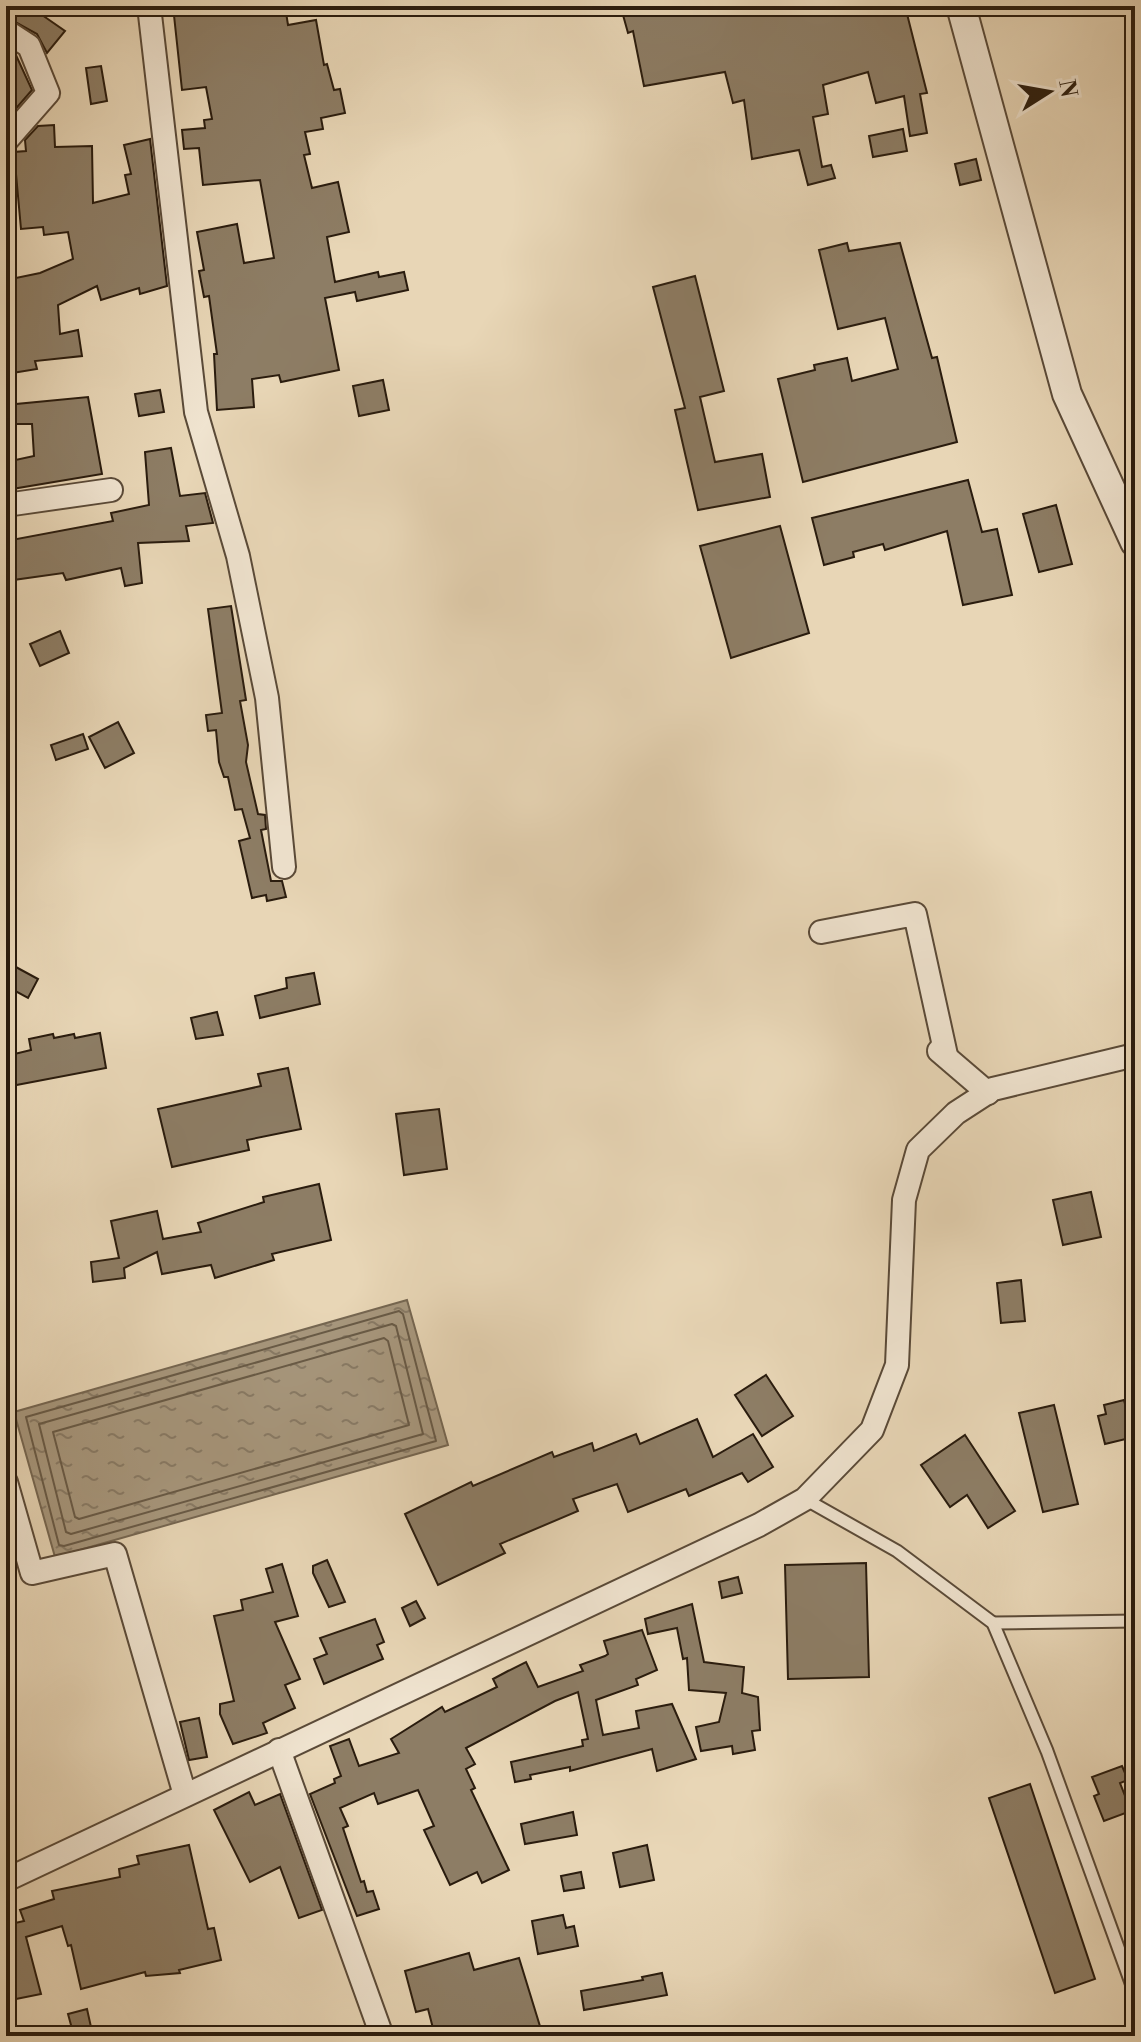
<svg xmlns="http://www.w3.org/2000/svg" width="1141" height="2042" font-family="'Libre Bodoni',serif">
<defs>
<pattern id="water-ripples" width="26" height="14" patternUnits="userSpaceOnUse" patternTransform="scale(2)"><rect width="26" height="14" fill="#a7977d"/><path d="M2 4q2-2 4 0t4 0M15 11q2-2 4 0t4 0" fill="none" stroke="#887a65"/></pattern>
</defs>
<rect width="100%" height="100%" fill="#e8d6b6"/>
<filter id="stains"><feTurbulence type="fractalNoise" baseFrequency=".0025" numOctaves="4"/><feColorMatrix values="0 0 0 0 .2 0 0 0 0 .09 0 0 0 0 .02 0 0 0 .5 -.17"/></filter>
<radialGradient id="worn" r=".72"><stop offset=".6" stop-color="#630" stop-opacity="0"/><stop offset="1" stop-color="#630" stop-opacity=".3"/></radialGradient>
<polygon fill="url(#water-ripples)" stroke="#756651" stroke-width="2" points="407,1300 448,1445 55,1557 14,1412"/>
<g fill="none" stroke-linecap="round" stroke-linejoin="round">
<g stroke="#685a46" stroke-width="2">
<polygon points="399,1311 403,1314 436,1441 64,1546 59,1545 26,1417"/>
<polygon points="392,1324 396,1326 423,1434 71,1534 66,1532 39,1424"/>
<polygon points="384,1338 388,1341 409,1425 79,1519 75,1517 53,1432"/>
</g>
</g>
<g fill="#8d7d65" stroke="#2a1c0e" stroke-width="2">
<polygon points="6,6 19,6 29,12 32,8 65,31 47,53 37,34 6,17"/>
<polygon points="173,6 285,6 288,25 316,20 324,65 327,64 334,90 340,89 345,113 321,118 323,129 305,132 310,154 304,155 312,188 338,182 349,232 327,237 335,282 378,272 379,277 404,272 408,290 357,301 355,292 325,298 339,370 281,382 279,375 252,379 254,407 217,410 214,354 217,354 209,296 204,297 199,271 204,270 197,232 237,224 244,263 274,258 260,180 203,185 199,148 184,149 182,130 205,128 204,120 212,119 206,87 182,90"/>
<polygon points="654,6 905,6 927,93 920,94 927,133 910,136 904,96 876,103 868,72 823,85 828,114 813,117 822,167 831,165 835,178 808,185 799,150 752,159 744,100 733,103 725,72 644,86 633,31 628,33 623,15"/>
<polygon points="15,53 32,90 6,120 6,65"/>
<polygon points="101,66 107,101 91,104 86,68"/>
<polygon points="54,125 55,147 92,146 93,203 129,194 125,175 131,174 124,145 150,139 167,286 140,294 139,288 101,300 97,286 58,305 60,334 78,330 82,356 35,361 37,369 6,374 6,280 40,273 73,259 68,232 44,235 43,227 21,229 14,152 26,151 25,140 38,126"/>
<polygon points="903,129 907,151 873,157 869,136"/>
<polygon points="976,159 981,180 960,185 955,164"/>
<polygon points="847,243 849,251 900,243 932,358 937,357 957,442 803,482 778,379 815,370 814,365 847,358 852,381 898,369 885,318 838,329 819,250"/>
<polygon points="695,276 724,391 700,397 715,462 762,454 770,497 698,510 675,410 685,408 653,287"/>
<polygon points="383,380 389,410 359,416 353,386"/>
<polygon points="160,390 164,412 139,416 135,394"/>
<polygon points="88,397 102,474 6,490 6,462 34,456 32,424 6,424 6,405"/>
<polygon points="171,448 180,496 205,493 213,523 186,526 189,541 138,543 142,583 125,586 121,568 66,580 63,573 6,581 6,541 113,521 111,513 149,505 145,452"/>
<polygon points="968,480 982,532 997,529 1012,595 963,605 947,531 885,550 883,544 853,552 854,557 824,565 812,518"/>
<polygon points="1056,505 1072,564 1039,572 1023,514"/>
<polygon points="780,526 809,633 731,658 700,546"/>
<polygon points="231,606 246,700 240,701 248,745 246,762 258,814 265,815 266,829 261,830 271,881 282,881 286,897 267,901 266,895 252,898 239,841 250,838 242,809 235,810 228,777 224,777 219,762 216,730 208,731 206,715 222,713 208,609"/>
<polygon points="60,631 69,653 40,666 30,644"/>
<polygon points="118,722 134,753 105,768 89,737"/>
<polygon points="83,734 88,749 56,760 51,745"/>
<polygon points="14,966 38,979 28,998 6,986"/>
<polygon points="314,973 320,1004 260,1018 255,996 287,988 286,978"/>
<polygon points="217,1012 223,1035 196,1039 191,1018"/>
<polygon points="100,1033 106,1068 6,1087 6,1056 31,1050 29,1039 53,1034 54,1038 74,1034 75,1038"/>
<polygon points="288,1068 301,1129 247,1140 249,1150 172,1167 158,1109 261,1086 258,1074"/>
<polygon points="439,1109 447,1169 404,1175 396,1114"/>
<polygon points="319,1184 331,1240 272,1254 274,1260 215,1278 211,1265 162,1274 157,1252 124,1268 125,1278 93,1282 91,1262 119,1258 111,1221 157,1211 163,1239 201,1232 198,1223 264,1202 263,1197"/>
<polygon points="1091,1192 1101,1237 1063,1245 1053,1200"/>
<polygon points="1021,1280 1025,1321 1001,1323 997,1283"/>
<polygon points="766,1375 793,1416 762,1436 735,1395"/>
<polygon points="1124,1400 1126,1408 1133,1407 1134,1437 1105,1444 1098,1416 1106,1414 1104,1405"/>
<polygon points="1054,1405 1078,1504 1043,1512 1019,1413"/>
<polygon points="697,1419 713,1457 753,1434 773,1467 748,1482 742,1473 689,1496 686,1489 628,1512 617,1484 573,1499 578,1511 500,1544 505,1553 438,1585 405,1514 471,1482 473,1486 552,1452 554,1457 592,1443 594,1451 636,1434 640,1444"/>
<polygon points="965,1435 1015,1511 988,1528 967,1495 950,1507 921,1465"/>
<polygon points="327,1560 345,1602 329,1607 313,1573 313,1566"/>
<polygon points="866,1563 869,1677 788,1679 785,1565"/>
<polygon points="282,1564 298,1616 275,1622 300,1679 285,1685 295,1708 263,1723 267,1733 233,1744 220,1714 220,1704 234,1701 214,1616 243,1610 241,1600 273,1592 266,1569"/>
<polygon points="738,1577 742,1593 722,1598 719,1582"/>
<polygon points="416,1601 425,1618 410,1626 402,1608"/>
<polygon points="692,1604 704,1662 744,1667 742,1693 758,1697 760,1730 752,1731 755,1750 733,1754 732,1746 701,1751 696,1727 719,1722 726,1693 689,1690 687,1658 683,1659 677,1628 648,1634 645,1619"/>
<polygon points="375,1619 384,1642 377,1645 383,1659 324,1684 314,1659 327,1654 320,1638"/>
<polygon points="642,1630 657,1670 636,1679 638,1685 596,1700 603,1735 639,1728 636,1711 672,1704 696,1759 657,1771 652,1749 570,1771 570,1767 530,1775 531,1779 515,1782 511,1762 583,1746 582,1740 588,1739 578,1692 555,1701 466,1748 475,1764 466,1769 475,1788 471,1790 509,1870 482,1883 477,1872 450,1885 424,1830 434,1826 418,1790 378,1804 374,1793 340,1808 348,1826 343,1828 361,1882 364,1881 367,1892 373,1891 379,1909 357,1916 310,1794 335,1783 334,1779 341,1776 330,1746 349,1739 359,1766 399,1753 391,1739 442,1707 445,1712 497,1687 493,1679 508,1671 526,1662 538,1687 583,1671 580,1665 605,1656 608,1654 604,1641"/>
<polygon points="199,1718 207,1757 189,1760 180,1722"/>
<polygon points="1122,1766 1128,1780 1120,1783 1131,1811 1104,1821 1094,1796 1099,1794 1092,1777"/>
<polygon points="1030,1784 1095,1979 1055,1993 989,1798"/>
<polygon points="249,1792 255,1805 280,1794 322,1910 299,1918 280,1867 250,1882 214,1810"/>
<polygon points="573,1812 577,1835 525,1844 521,1824"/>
<polygon points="189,1845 208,1929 214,1928 221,1960 179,1970 180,1973 146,1976 145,1972 81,1989 71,1945 68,1946 62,1926 26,1937 41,1994 6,2001 6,1925 24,1921 20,1910 54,1899 52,1891 120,1877 119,1869 139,1864 137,1856"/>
<polygon points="647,1845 654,1880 620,1887 613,1853"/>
<polygon points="581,1872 584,1888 564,1891 561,1876"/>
<polygon points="563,1915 566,1928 574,1926 578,1946 538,1954 532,1921"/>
<polygon points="469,1953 474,1970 519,1958 543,2036 435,2036 428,2009 416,2012 405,1971"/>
<polygon points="662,1973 667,1995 584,2010 581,1991 643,1980 642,1977"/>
<polygon points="87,2009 93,2036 74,2036 68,2014"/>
</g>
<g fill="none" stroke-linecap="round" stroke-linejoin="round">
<defs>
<g id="service">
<polyline points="805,1499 897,1551 993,1623 1047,1751 1135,1994"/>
<polyline points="993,1623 1135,1621"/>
</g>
<g id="minor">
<polyline points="149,6 196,412 238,556 267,698 284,867"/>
<polyline points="6,31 29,46 48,93 6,141"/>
<polyline points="6,505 111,490"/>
<polyline points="821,932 915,914 946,1055"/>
<polyline points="939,1051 988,1093"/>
<polyline points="6,1482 32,1573 115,1554 185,1795"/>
<polyline points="279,1750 382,2036"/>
<polyline points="6,1880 759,1525 805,1499 872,1430 897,1365 904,1200 918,1150 956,1113 993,1089 1135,1055"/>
</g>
<polyline id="tertiary" points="961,6 1067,394 1135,542"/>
</defs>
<use href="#service" stroke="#5a4a38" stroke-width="15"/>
<use href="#minor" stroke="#5a4a38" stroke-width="26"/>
<use href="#tertiary" stroke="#5a4a38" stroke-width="32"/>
<use href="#service" stroke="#f0e4d0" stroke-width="11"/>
<use href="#minor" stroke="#f0e4d0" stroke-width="22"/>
<use href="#tertiary" stroke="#f0e4d0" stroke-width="28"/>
</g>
<rect width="1141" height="2042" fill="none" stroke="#e8d6b6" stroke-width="32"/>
<rect x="8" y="8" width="1125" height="2026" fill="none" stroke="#2a1c0e" stroke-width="4"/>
<rect x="16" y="16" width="1109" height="2010" fill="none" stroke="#2a1c0e" stroke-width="2"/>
<g transform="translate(1049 92) rotate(79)" stroke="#f0e4d0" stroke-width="6" paint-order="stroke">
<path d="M0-6L14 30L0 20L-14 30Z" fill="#2a1c0e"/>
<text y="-12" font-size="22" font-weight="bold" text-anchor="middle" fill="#2a1c0e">N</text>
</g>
<rect width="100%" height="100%" filter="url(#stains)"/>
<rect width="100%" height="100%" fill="url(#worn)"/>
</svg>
